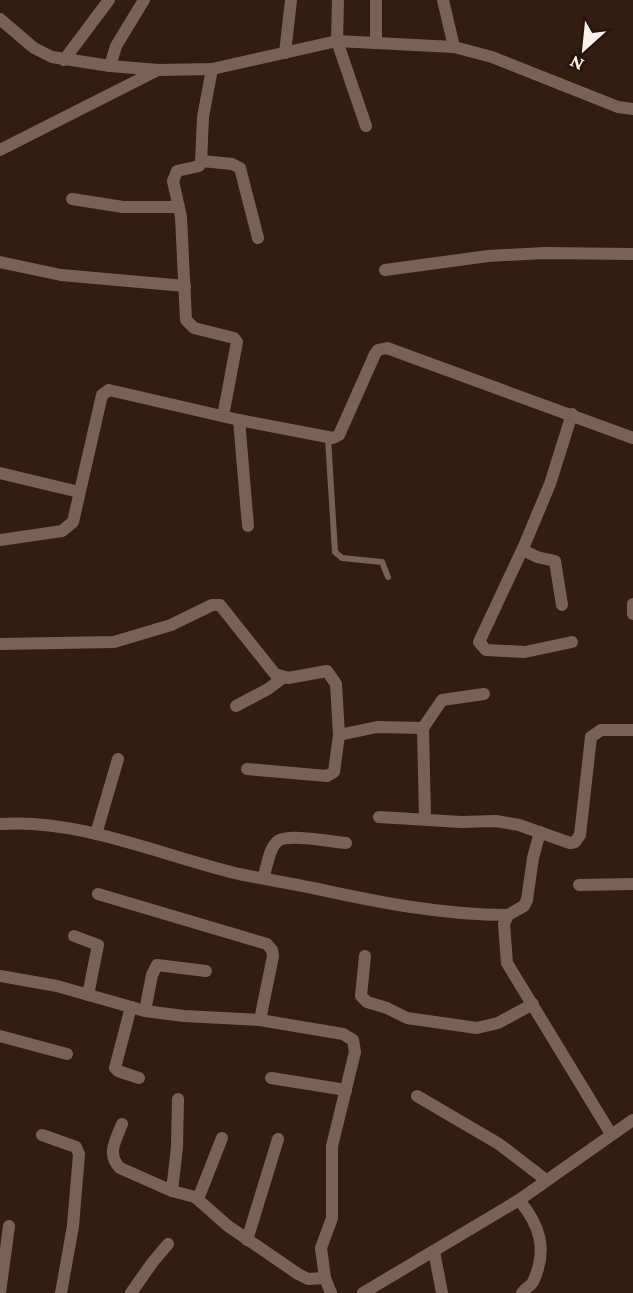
<svg xmlns="http://www.w3.org/2000/svg" width="633" height="1293" font-family="'Crimson Pro',serif">
<rect width="100%" height="100%" fill="#331d13"/>
<g fill="none" stroke-linecap="round" stroke-linejoin="round">
<polyline stroke="#7b6155" stroke-width="6" points="328,438 335,552 342,558 382,562 388,577"/>
<g stroke="#7b6155" stroke-width="12">
<polyline points="338,0 337,41 366,126"/>
<polyline points="443,0 454,47"/>
<polyline points="0,19 34,48 52,57 110,66 159,70 212,69 337,41 454,47 492,57 618,107 633,109"/>
<polyline points="376,43 376,0"/>
<polyline points="285,53 291,0"/>
<polyline points="64,60 109,0"/>
<polyline points="110,66 116,46 144,0"/>
<polyline points="212,69 203,117 201,163 199,166 177,171 173,181 181,217 186,320 194,328 234,338 237,342 223,416"/>
<polyline points="0,150 158,70"/>
<polyline points="202,161 232,164 240,168 258,238"/>
<polyline points="72,199 123,207 179,207"/>
<polyline points="0,262 61,275 185,286"/>
<polyline points="385,270 488,256 544,253 633,254"/>
<polyline points="239,420 248,526"/>
<polyline points="0,473 79,492"/>
<polyline points="0,540 62,531 73,522 102,395 109,390 239,420 333,438 339,435 375,354 378,350 387,348 633,438"/>
<polyline points="523,550 537,557 555,561 562,605"/>
<polyline points="633,604 633,614"/>
<polyline points="572,642 525,652 486,650 479,642 524,546 550,484 572,414"/>
<polyline points="0,644 114,642 171,625 212,605 220,605 275,674 288,678 327,671 336,684 339,735 334,772 327,776 247,769"/>
<polyline points="236,706 268,689 284,677"/>
<polyline points="339,735 377,727 423,728"/>
<polyline points="379,817 461,822 496,821 519,825 570,843 575,842 580,835 591,737 601,730 633,730"/>
<polyline points="425,819 423,728 442,700 484,694"/>
<path d="M0 824C79 818 163 856 239 874 264 879 288 883 313 888 377 902 442 915 508 915"/>
<polyline points="540,832 533,858 527,900 524,906 508,915 504,924 507,963 611,1134"/>
<polyline points="96,834 118,759"/>
<path d="M263 878C267 868 269 847 278 841 288 833 332 842 346 843"/>
<polyline points="579,885 633,884"/>
<polyline points="98,894 267,944 272,950 273,956 260,1020"/>
<polyline points="74,936 98,945 88,995"/>
<polyline points="365,956 361,996 367,1002 387,1008 407,1018 477,1028 498,1023 533,1004"/>
<polyline points="0,976 57,986 145,1011 184,1016 260,1020 343,1034 353,1040 355,1052 332,1146 332,1218 321,1248 325,1278 331,1293"/>
<polyline points="131,1007 115,1068 118,1071 139,1078"/>
<polyline points="145,1011 152,975 157,965 206,971"/>
<polyline points="0,1036 67,1054"/>
<polyline points="271,1078 346,1090"/>
<polyline points="417,1096 499,1144 546,1180"/>
<path d="M122 1124C116 1140 106 1154 120 1168L172 1191 195 1197 228 1226 298 1274 308 1279 325 1278"/>
<polyline points="42,1135 76,1147 79,1154 73,1226 61,1293"/>
<polyline points="172,1191 177,1147 178,1099"/>
<polyline points="198,1199 222,1138"/>
<path d="M519 1200C540 1225 548 1250 533 1282 530 1287 525 1288 522 1293"/>
<polyline points="247,1240 278,1139"/>
<polyline points="434,1251 442,1293"/>
<polyline points="0,1293 9,1226"/>
<polyline points="131,1293 152,1263 168,1244"/>
<polyline points="363,1293 519,1200 633,1120"/>
</g>
</g>
<g transform="translate(584 49) rotate(207)" stroke="#281409" stroke-width="5" paint-order="stroke">
<path d="M0-5L12 26L0 18L-12 26Z" fill="#fdf1eb"/>
<text y="-10" font-size="19" font-weight="bold" text-anchor="middle" fill="#fdf1eb">N</text>
</g>
</svg>
